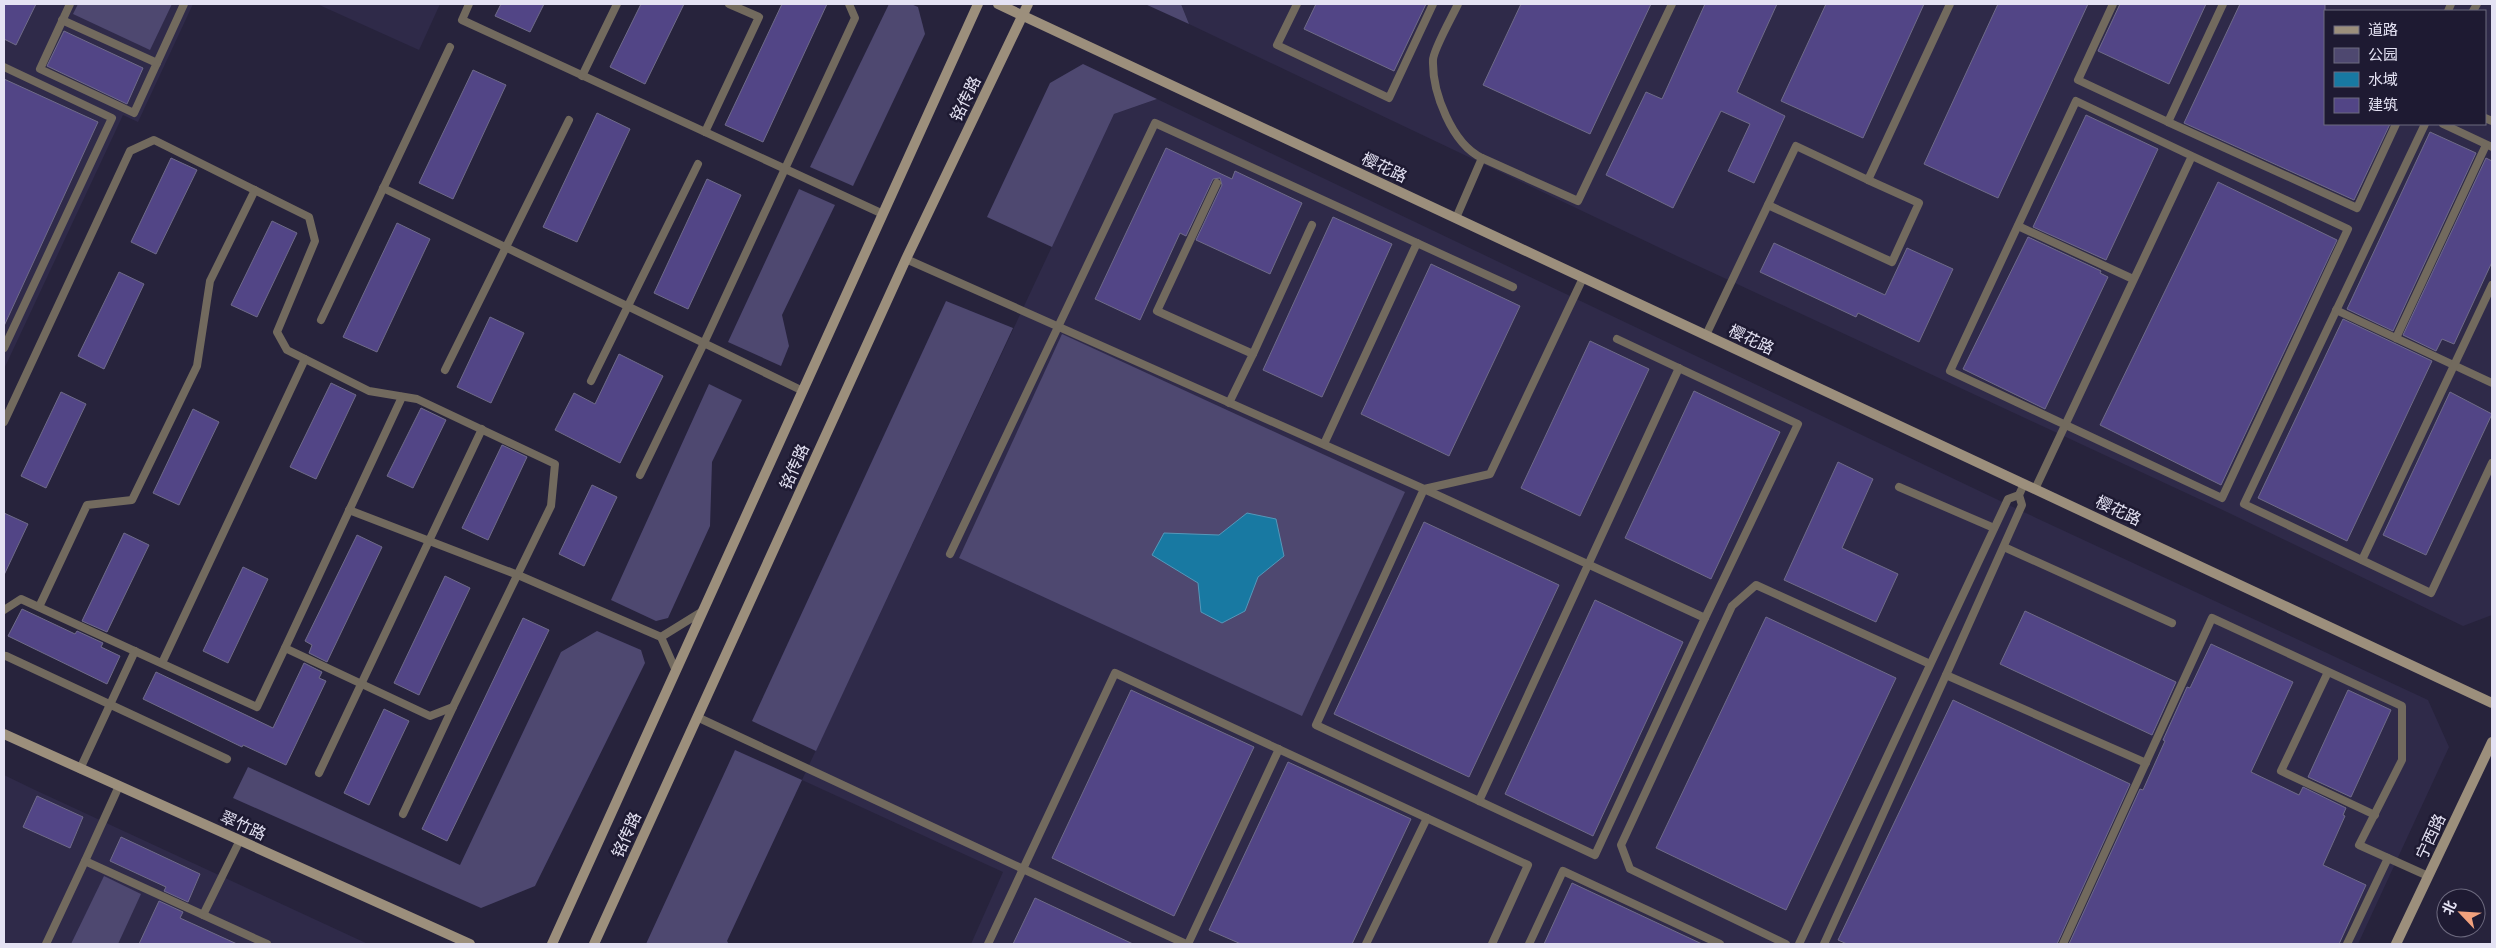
<svg xmlns="http://www.w3.org/2000/svg" width="2496" height="948" font-family="Spectral,'Noto Sans SC',serif">
<rect width="100%" height="100%" fill="#27233c"/>
<g fill="#2f2a49" fill-rule="evenodd">
<polygon points="4,4 193,4 138,122 123,115 4,369"/>
<polygon points="317,4 440,4 419,50"/>
<path d="M1181 4H2492V615L2463 626 2227 512 1679 257 1189 24ZM2325 11H2485V124H2325Z"/>
<polygon points="1157,99 2015,508 2428,700 2449,747 2358,944 971,944 1003,872 802,780 1114,114"/>
<polygon points="4,775 35,790 368,944 4,944"/>
</g>
<g fill="#4e4870">
<polygon points="78,4 172,4 150,50 73,14"/>
<polygon points="889,4 911,4 918,7 925,34 853,186 810,167"/>
<polygon points="1145,4 1181,4 1189,24"/>
<polygon points="1083,64 1157,99 1114,114 1052,247 987,217 1050,83"/>
<polygon points="799,189 835,205 782,315 789,346 781,366 728,342"/>
<polygon points="946,301 1013,328 816,751 752,721"/>
<polygon points="1062,334 1405,492 1302,716 959,558"/>
<polygon points="709,384 742,400 712,462 710,526 668,618 656,621 611,600"/>
<polygon points="597,631 641,650 645,663 535,886 481,908 233,798 248,767 460,865 561,652"/>
<polygon points="735,750 802,780 727,941 729,944 646,944"/>
<polygon points="104,876 141,894 118,944 71,944"/>
</g>
<polygon fill="#1879a2" stroke="#5598ba" points="1247,513 1276,519 1284,556 1258,577 1245,611 1222,623 1201,612 1198,583 1152,555 1164,533 1219,535"/>
<g fill="#524586" stroke="#6f6b89">
<polygon points="4,4 36,4 16,45 4,39"/>
<polygon points="501,4 544,4 530,32 495,16"/>
<polygon points="641,4 684,4 645,84 610,67"/>
<polygon points="782,4 827,4 763,142 725,125"/>
<polygon points="1316,4 1426,4 1394,71 1304,29"/>
<polygon points="1521,4 1651,4 1590,134 1483,85"/>
<polygon points="1705,4 1777,4 1737,92 1785,116 1754,183 1728,171 1750,124 1721,111 1673,208 1606,175 1646,92 1662,99"/>
<polygon points="1826,4 1924,4 1863,138 1781,101"/>
<polygon points="1998,4 2088,4 1998,198 1924,164"/>
<polygon points="2120,4 2206,4 2169,84 2098,51"/>
<polygon points="2240,4 2325,4 2325,124 2390,124 2354,200 2184,123"/>
<polygon points="64,31 143,68 127,104 47,66"/>
<polygon points="473,70 506,85 453,199 419,183"/>
<polygon points="4,79 98,122 4,326"/>
<polygon points="597,113 630,129 577,242 543,227"/>
<polygon points="2086,115 2158,149 2106,260 2033,227"/>
<polygon points="2430,132 2476,153 2393,331 2347,309"/>
<polygon points="1166,148 1232,179 1235,171 1302,203 1270,274 1196,240 1222,185 1220,178 1213,179 1186,236 1180,233 1140,320 1095,299"/>
<polygon points="171,158 197,170 156,254 131,242"/>
<polygon points="2486,158 2492,161 2492,262 2454,344 2442,339 2436,351 2403,335"/>
<polygon points="707,179 741,195 688,309 654,293"/>
<polygon points="2218,182 2337,240 2221,485 2100,425"/>
<polygon points="1333,217 1392,244 1322,397 1263,370"/>
<polygon points="272,221 297,233 257,317 231,305"/>
<polygon points="397,223 430,239 377,352 343,337"/>
<polygon points="2028,237 2101,271 2100,273 2108,277 2045,409 1963,369"/>
<polygon points="1774,243 1885,295 1907,248 1953,269 1919,342 1858,313 1856,317 1760,272"/>
<polygon points="1431,264 1520,306 1449,456 1361,414"/>
<polygon points="119,272 144,284 104,369 78,356"/>
<polygon points="490,317 524,333 491,403 457,387"/>
<polygon points="2343,319 2432,361 2347,541 2258,498"/>
<polygon points="1590,341 1649,369 1580,516 1521,488"/>
<polygon points="619,354 663,376 620,463 555,430 574,393 595,404"/>
<polygon points="331,383 356,395 316,479 290,467"/>
<polygon points="1694,391 1780,432 1711,579 1625,538"/>
<polygon points="61,392 86,404 46,488 21,476"/>
<polygon points="2450,392 2492,414 2426,555 2383,535"/>
<polygon points="421,408 446,420 413,488 387,476"/>
<polygon points="193,409 219,422 179,505 153,493"/>
<polygon points="502,445 527,457 488,540 462,528"/>
<polygon points="1838,462 1873,479 1842,548 1898,574 1876,622 1784,580"/>
<polygon points="592,485 617,497 584,566 559,554"/>
<polygon points="4,513 28,524 4,575"/>
<polygon points="1424,522 1559,585 1469,777 1334,714"/>
<polygon points="124,533 149,545 107,632 82,621"/>
<polygon points="357,535 382,547 327,662 309,653 312,645 305,641"/>
<polygon points="243,567 268,579 228,663 203,651"/>
<polygon points="445,576 470,588 419,695 394,683"/>
<polygon points="1595,600 1683,642 1593,836 1505,794"/>
<polygon points="22,609 75,634 77,631 103,643 101,647 120,656 107,684 8,636"/>
<polygon points="2025,611 2176,682 2152,735 2000,664"/>
<polygon points="1766,617 1896,678 1786,910 1656,848"/>
<polygon points="523,618 549,630 447,841 422,829"/>
<polygon points="2211,644 2293,682 2251,772 2299,795 2303,787 2346,808 2343,815 2345,816 2323,865 2366,885 2339,944 2069,944 2140,789 2143,790 2165,741 2163,740 2187,687 2190,688"/>
<polygon points="304,663 322,672 319,678 326,681 286,765 243,745 242,747 143,699 156,672 273,728"/>
<polygon points="1131,690 1254,747 1174,916 1052,858"/>
<polygon points="2348,690 2391,710 2351,797 2308,777"/>
<polygon points="1953,700 2130,784 2057,944 1847,944 1838,940"/>
<polygon points="384,709 409,721 369,805 344,793"/>
<polygon points="1288,762 1411,819 1352,944 1241,944 1209,930"/>
<polygon points="37,796 83,817 70,848 23,827"/>
<polygon points="121,837 200,874 188,902 164,891 166,887 110,861"/>
<polygon points="1572,883 1702,944 1544,944"/>
<polygon points="1035,898 1133,944 1013,944"/>
<polygon points="159,901 183,912 180,918 237,944 139,944"/>
</g>
<g fill="none" stroke-linecap="round" stroke-linejoin="round">
<g stroke="#726a5e" stroke-width="8">
<polyline points="70,4 40,69 134,113 184,4"/>
<polyline points="469,4 462,20 883,214"/>
<polyline points="1297,4 1277,45 1389,98 1433,4"/>
<polyline points="2113,4 2078,80 2168,122 2223,4"/>
<polyline points="2448,11 2451,4"/>
<polyline points="2473,11 2477,4"/>
<polyline points="62,20 157,63"/>
<polyline points="4,67 112,118 4,348"/>
<polyline points="582,76 617,4"/>
<polyline points="2485,118 2492,121"/>
<polyline points="2168,122 2357,208 2396,124"/>
<polyline points="2425,124 2244,504 2431,593 2492,463"/>
<polyline points="2443,124 2492,147"/>
<polyline points="705,132 759,17 729,4"/>
<polyline points="1482,158 1578,201 1672,4"/>
<polyline points="1217,183 1157,311 1253,354 1229,403"/>
<polyline points="383,188 803,391"/>
<polyline points="1768,205 1892,262 1919,203 1868,180"/>
<path d="M1456 218 1482 158C1452 144 1432 92 1433 60 1433 50 1453 15 1458 4"/>
<polyline points="2018,226 2133,279"/>
<polyline points="906,259 1424,489 1705,618 1595,855 1316,725 1424,489 1490,474 1583,278"/>
<polyline points="2336,310 2492,383"/>
<polyline points="321,320 450,47"/>
<polyline points="1706,335 1796,146 1868,180 1950,4"/>
<polyline points="2396,338 2486,145"/>
<polyline points="1617,339 1798,424 1705,618"/>
<polyline points="1253,354 1312,225"/>
<polyline points="445,370 569,120"/>
<polyline points="591,381 698,164"/>
<polyline points="4,422 130,151 154,140 309,217 315,241 277,332 287,350 369,391 417,399 555,464 551,506 453,707 430,716 285,648 257,707 21,599 4,610"/>
<polyline points="1324,444 1417,243"/>
<polyline points="640,475 704,343 855,18 849,4"/>
<polyline points="1899,487 1994,528"/>
<path d="M2035 489C2087 378 2139 267 2192 156L2076 101 1950 371 2222 498 2348 229 2192 156"/>
<polyline points="349,510 518,575 661,637"/>
<polyline points="2004,547 2172,623"/>
<polyline points="950,554 1155,123 1513,287"/>
<polyline points="2362,560 2492,285"/>
<polyline points="39,607 87,505 132,500 197,366 210,281 255,190"/>
<polyline points="285,648 402,397"/>
<polyline points="6,656 227,759"/>
<polyline points="162,663 305,359"/>
<polyline points="676,671 661,637 703,611"/>
<polyline points="2328,672 2281,771 2375,815"/>
<polyline points="1946,675 2022,505 2019,495 2024,484"/>
<polyline points="697,717 1023,869 1115,673 1528,865 1492,944"/>
<polyline points="80,769 135,651"/>
<polyline points="319,773 482,429"/>
<polyline points="1479,801 1679,368"/>
<polyline points="403,814 453,707"/>
<polyline points="85,861 119,786"/>
<polyline points="203,915 240,840"/>
<polyline points="46,944 85,861 267,944"/>
<polyline points="988,944 1023,869 1186,944"/>
<polyline points="1188,944 1279,749"/>
<polyline points="1366,944 1427,818"/>
<polyline points="1529,944 1563,871 1720,944"/>
<polyline points="1786,944 1630,869 1621,845 1732,606 1756,585 1930,664"/>
<polyline points="1799,944 2008,499 2019,495"/>
<polyline points="1824,944 1946,675 2146,763"/>
<polyline points="2063,944 2212,618 2402,706 2402,760 2359,845 2428,876"/>
<polyline points="2347,944 2388,858"/>
</g>
<g stroke="#9c8f7c" stroke-width="10">
<polyline points="998,4 2492,703"/>
<polyline points="4,734 470,944"/>
<polyline points="552,944 978,4"/>
<polyline points="594,944 906,259 1028,4"/>
<polyline points="2396,944 2492,742"/>
</g>
</g>
<g text-anchor="middle" dominant-baseline="central" stroke-width="5" stroke-linejoin="round" paint-order="stroke">
<g font-size="16" fill="#e4e2f3" stroke="#1e1a32">
<text transform="translate(966 99) rotate(-64)">铭传路</text>
<text transform="translate(1384 168) rotate(25)">樱花路</text>
<text transform="translate(1751 340) rotate(25)">樱花路</text>
<text transform="translate(795 467) rotate(-66)">铭传路</text>
<text transform="translate(2118 511) rotate(25)">樱花路</text>
<text transform="translate(243 826) rotate(24)">翠竹路</text>
<text transform="translate(627 835) rotate(-66)">铭传路</text>
<text transform="translate(2431 837) rotate(-65)">宁西路</text>
</g>
</g>
<rect width="2496" height="948" fill="none" stroke="#e4e2f3" stroke-width="10"/>
<rect x="2324" y="10" width="162" height="115" fill="#1e1a32" stroke="#6d6a7f"/>
<rect x="2334" y="26" width="25" height="8" fill="#9c8f7c" stroke="#6d6a7f"/>
<text x="2368" y="35" font-size="15" fill="#e4e2f3">道路</text>
<rect x="2334" y="48" width="25" height="15" fill="#4e4870" stroke="#6d6a7f"/>
<text x="2368" y="60" font-size="15" fill="#e4e2f3">公园</text>
<rect x="2334" y="72" width="25" height="15" fill="#1879a2" stroke="#6d6a7f"/>
<text x="2368" y="85" font-size="15" fill="#e4e2f3">水域</text>
<rect x="2334" y="98" width="25" height="15" fill="#524586" stroke="#6d6a7f"/>
<text x="2368" y="110" font-size="15" fill="#e4e2f3">建筑</text>
<g transform="translate(2461 913) rotate(295)"><circle r="24" fill="#1e1a32" stroke="#6d6a7f"/>
<path d="M0-4L9 19L0 12L-9 19Z" fill="#f1a17d"/>
<text y="-8" font-size="14" font-weight="bold" text-anchor="middle" fill="#e4e2f3">北</text>
</g>
</svg>
